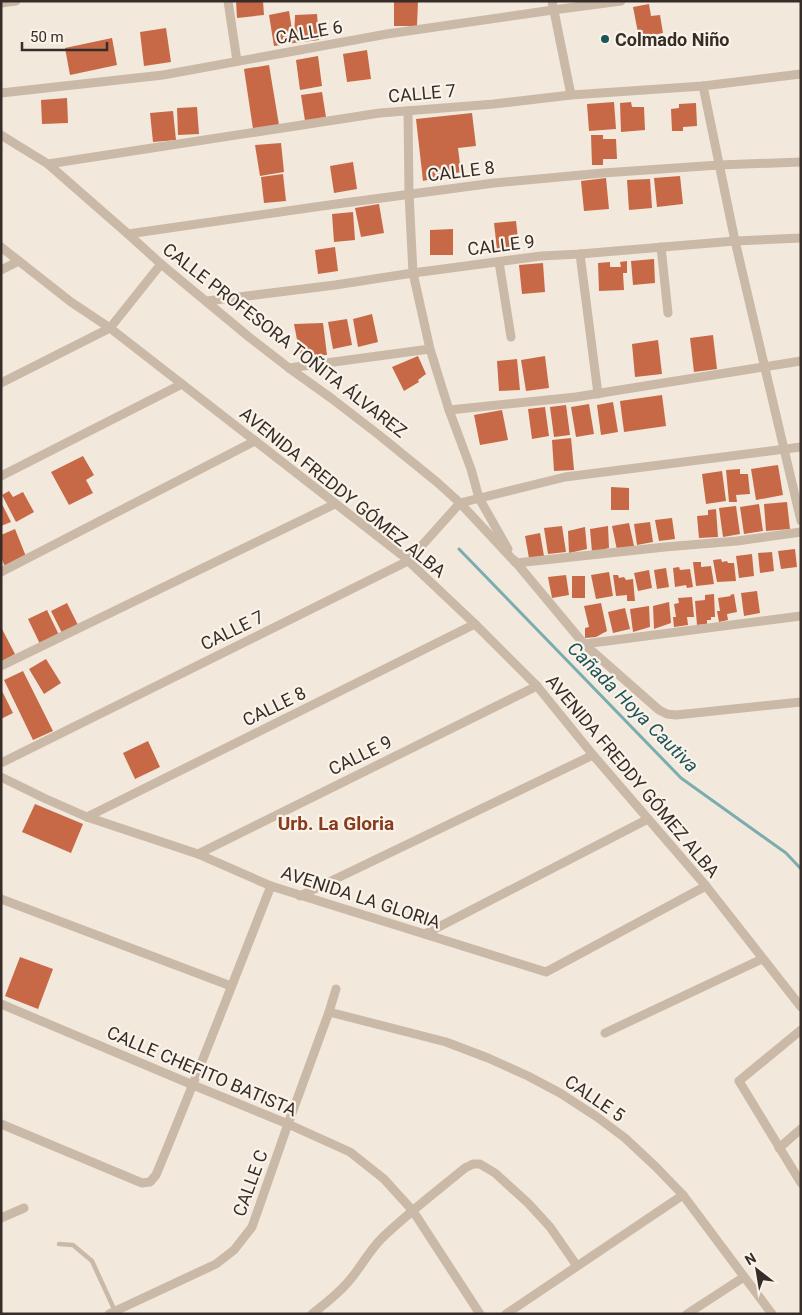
<svg xmlns="http://www.w3.org/2000/svg" width="802" height="1315" font-family="Roboto,sans-serif">
<rect width="100%" height="100%" fill="#f2e9dc"/>
<g fill="none" stroke-linecap="round" stroke-linejoin="round">
<polyline stroke="#7bacb0" stroke-width="3" points="459,549 681,778 786,853 801,869"/>
</g>
<g fill="#c76946">
<polygon points="236,1 263,1 264,15 237,18"/>
<polygon points="394,1 418,1 417,26 394,26"/>
<polygon points="649,4 651,16 660,15 663,33 639,38 633,7"/>
<polygon points="289,11 294,43 274,46 269,15"/>
<polygon points="317,14 319,40 294,43 295,15"/>
<polygon points="166,28 171,62 144,66 140,32"/>
<polygon points="112,38 117,65 70,75 65,48"/>
<polygon points="367,50 371,79 347,82 343,54"/>
<polygon points="318,56 322,86 300,90 296,60"/>
<polygon points="269,65 279,125 253,129 244,69"/>
<polygon points="322,92 326,117 305,121 301,95"/>
<polygon points="67,98 68,123 42,124 41,100"/>
<polygon points="614,102 616,129 589,131 587,104"/>
<polygon points="631,102 632,107 644,107 645,130 621,132 620,103"/>
<polygon points="696,103 697,126 683,127 683,131 672,131 671,109 679,108 679,104"/>
<polygon points="197,107 199,134 178,135 177,108"/>
<polygon points="173,111 176,140 153,142 150,113"/>
<polygon points="472,113 476,146 458,148 461,172 423,181 416,119"/>
<polygon points="591,135 603,135 603,139 616,139 617,159 603,159 603,165 592,165"/>
<polygon points="281,143 284,172 260,176 255,145"/>
<polygon points="353,162 357,189 334,193 330,166"/>
<polygon points="283,174 286,201 264,203 261,177"/>
<polygon points="680,176 683,204 657,207 654,178"/>
<polygon points="606,178 609,209 584,211 581,181"/>
<polygon points="650,179 652,208 629,210 627,180"/>
<polygon points="379,204 384,233 361,237 355,208"/>
<polygon points="353,212 355,240 334,242 332,214"/>
<polygon points="516,221 519,248 497,250 494,223"/>
<polygon points="453,229 453,255 430,255 430,230"/>
<polygon points="335,247 338,271 318,274 315,250"/>
<polygon points="654,259 655,283 633,285 631,261"/>
<polygon points="627,261 627,273 623,273 624,290 599,291 598,263 610,262 610,267 621,267 620,262"/>
<polygon points="543,263 545,292 522,294 519,265"/>
<polygon points="372,314 378,342 358,347 353,319"/>
<polygon points="347,319 352,345 333,349 328,322"/>
<polygon points="323,323 327,355 300,355 294,324"/>
<polygon points="713,335 717,369 694,372 690,338"/>
<polygon points="658,340 662,374 635,377 632,344"/>
<polygon points="418,356 426,374 418,380 419,382 404,391 392,367"/>
<polygon points="545,356 549,388 526,391 521,360"/>
<polygon points="517,359 520,390 499,391 497,361"/>
<polygon points="662,395 666,426 624,432 620,401"/>
<polygon points="613,402 618,432 601,435 597,405"/>
<polygon points="589,404 594,434 576,437 571,407"/>
<polygon points="566,405 570,435 554,437 550,407"/>
<polygon points="545,407 549,436 532,439 528,409"/>
<polygon points="502,410 508,440 480,445 474,415"/>
<polygon points="571,438 574,470 554,471 552,440"/>
<polygon points="83,456 94,475 86,480 93,493 69,505 51,472"/>
<polygon points="778,465 783,495 756,500 751,469"/>
<polygon points="740,469 740,474 748,474 750,494 736,495 737,502 729,502 726,470"/>
<polygon points="722,471 726,501 706,504 702,474"/>
<polygon points="611,487 629,488 629,510 611,510"/>
<polygon points="9,491 13,497 23,492 34,512 16,522 2,495"/>
<polygon points="1,502 11,522 1,526"/>
<polygon points="787,502 790,529 766,531 764,504"/>
<polygon points="759,504 763,531 744,534 740,507"/>
<polygon points="736,506 740,534 723,537 719,508"/>
<polygon points="716,509 718,537 699,538 697,516 708,515 708,510"/>
<polygon points="672,518 675,539 659,541 655,520"/>
<polygon points="650,522 653,542 637,545 634,524"/>
<polygon points="629,523 634,546 617,550 612,526"/>
<polygon points="562,526 566,552 548,554 544,528"/>
<polygon points="608,526 609,548 592,552 590,529"/>
<polygon points="585,527 587,549 569,553 568,531"/>
<polygon points="15,529 27,559 5,567 1,557 1,535"/>
<polygon points="540,533 544,556 529,558 525,536"/>
<polygon points="795,549 797,567 781,569 778,551"/>
<polygon points="772,552 774,571 760,573 758,553"/>
<polygon points="752,554 754,576 739,578 736,556"/>
<polygon points="721,559 722,562 727,561 728,563 734,563 736,581 717,582 713,560"/>
<polygon points="693,562 701,562 701,567 711,566 714,584 696,586"/>
<polygon points="679,567 680,570 690,569 693,587 687,588 686,585 675,587 673,568"/>
<polygon points="666,568 669,587 657,589 654,570"/>
<polygon points="649,570 652,588 638,591 634,573"/>
<polygon points="609,572 613,596 596,599 591,575"/>
<polygon points="566,575 569,595 552,598 548,577"/>
<polygon points="613,575 618,575 619,578 624,577 626,580 633,579 635,601 627,601 627,595 616,596"/>
<rect x="572" y="576" width="13" height="22"/>
<polygon points="757,591 760,613 744,616 741,593"/>
<polygon points="714,594 715,617 711,617 711,620 707,620 707,624 697,625 695,601 705,600 705,595"/>
<polygon points="734,594 737,612 727,614 728,620 719,622 717,611 720,611 718,598 731,596 730,595"/>
<polygon points="692,597 694,617 687,617 688,625 674,627 673,617 676,617 674,604 679,603 678,598"/>
<polygon points="669,602 671,623 654,629 653,606"/>
<polygon points="67,603 78,625 62,633 51,611"/>
<polygon points="601,603 607,631 596,637 585,638 585,628 589,627 584,606"/>
<polygon points="649,606 650,627 633,632 630,609"/>
<polygon points="625,608 630,629 613,633 608,612"/>
<polygon points="47,610 59,635 40,644 28,619"/>
<polygon points="1,627 15,654 1,662"/>
<polygon points="46,659 61,683 44,694 29,669"/>
<polygon points="23,671 53,731 33,740 4,680"/>
<polygon points="1,689 13,713 1,719"/>
<polygon points="148,741 160,767 135,779 123,753"/>
<polygon points="35,804 83,824 71,853 22,832"/>
<polygon points="20,957 53,969 38,1009 5,996"/>
</g>
<g fill="none" stroke-linecap="round" stroke-linejoin="round">
<polyline stroke="#cbb9a8" stroke-width="4.5" points="59,1244 73,1245 92,1261 115,1311"/>
<g stroke="#cbb9a8" stroke-width="9">
<polyline points="228,1 237,61"/>
<polyline points="552,1 571,95"/>
<polyline points="1,3 16,1"/>
<polyline points="703,86 735,241 801,521"/>
<polyline points="1,93 163,75 387,34 553,10 621,1"/>
<polyline points="408,111 409,194 413,273 430,349 449,410 471,469 479,498 508,549"/>
<polyline points="1,135 48,164 128,234 161,264 249,337 289,368 331,398 379,435 438,483 460,503 516,563 665,547 737,541 801,532"/>
<polyline points="48,164 380,113 494,104 571,95 703,86 801,74"/>
<polyline points="128,234 329,205 494,183 603,173 719,165 801,162"/>
<polyline points="1,247 71,302 110,328 403,556 475,624 537,686 593,755 706,886 801,1007"/>
<polyline points="661,247 668,313"/>
<polyline points="580,254 598,394"/>
<polyline points="499,262 511,337"/>
<polyline points="1,270 19,261"/>
<polyline points="207,301 335,285 413,273 541,256 580,254 735,241 801,238"/>
<polyline points="289,368 430,349"/>
<polyline points="1,383 110,328 161,264"/>
<polyline points="449,410 576,397 801,361"/>
<polyline points="1,476 182,384"/>
<polyline points="514,560 584,644 659,710 667,714 676,715 801,702"/>
<polyline points="1,572 255,441"/>
<polyline points="584,644 801,616"/>
<polyline points="1,666 335,504"/>
<polyline points="1,763 408,561 460,503 565,477 801,447"/>
<polyline points="1,777 46,799 87,817 198,854 271,886 546,972 706,886"/>
<polyline points="87,817 475,624"/>
<polyline points="198,854 537,686"/>
<polyline points="300,896 593,755"/>
<polyline points="1,899 231,986"/>
<polyline points="425,934 648,819"/>
<polyline points="1,1004 193,1085 288,1124 350,1152 384,1179 413,1211 480,1314"/>
<polyline points="329,1012 446,1042 488,1058 528,1076 560,1093 597,1117 625,1138 656,1167 683,1195 772,1314"/>
<polyline points="801,1030 739,1081 801,1183"/>
<polyline points="605,1033 762,959"/>
<path d="M1 1124 142 1183 150 1182 156 1175C196 1079 233 982 271 886"/>
<polyline points="779,1148 801,1129"/>
<polyline points="1,1218 24,1208"/>
<polyline points="109,1314 216,1264 234,1250 252,1227 288,1124 329,1012 336,989"/>
<path d="M312 1314C325 1304 338 1294 349 1281 361 1267 369 1251 382 1238 408 1213 437 1191 465 1168L473 1164H480L495 1173 528 1203 550 1227 577 1266"/>
<polyline points="506,1314 683,1195"/>
<polyline points="687,1314 744,1277"/>
</g>
</g>
<circle fill="#1d5459" stroke="#faf3e9" stroke-width="2" cx="605" cy="39" r="5"/>
<g text-anchor="middle" dominant-baseline="central" stroke-width="4.5" stroke-linejoin="round" paint-order="stroke">
<g font-size="18" fill="#372d28" stroke="#faf3e9">
<text transform="translate(309 32) rotate(-10)">CALLE 6</text>
<text transform="translate(422 93) rotate(-5)">CALLE 7</text>
<text transform="translate(461 171) rotate(-7)">CALLE 8</text>
<text transform="translate(501 245) rotate(-7)">CALLE 9</text>
<text transform="translate(285 340) rotate(38)">CALLE PROFESORA TOÑITA ÁLVAREZ</text>
<text transform="translate(343 492) rotate(39)">AVENIDA FREDDY GÓMEZ ALBA</text>
<text transform="translate(232 630) rotate(-26)">CALLE 7</text>
<text transform="translate(274 706) rotate(-26)">CALLE 8</text>
<text transform="translate(360 755) rotate(-26)">CALLE 9</text>
<text transform="translate(633 776) rotate(50)">AVENIDA FREDDY GÓMEZ ALBA</text>
<text transform="translate(361 897) rotate(18)">AVENIDA LA GLORIA</text>
<text transform="translate(202 1071) rotate(23)">CALLE CHEFITO BATISTA</text>
<text transform="translate(595 1098) rotate(34)">CALLE 5</text>
<text transform="translate(250 1183) rotate(-70)">CALLE C</text>
</g>
<g font-size="18" font-weight="bold" fill="#372d28" stroke="#faf3e9" text-anchor="start">
<text x="615" y="39">Colmado Niño</text>
</g>
<g font-size="19" font-style="italic" fill="#1d5459" stroke="#faf3e9">
<text transform="translate(633 707) rotate(45)">Cañada Hoya Cautiva</text>
</g>
<g font-size="19" font-weight="bold" fill="#873c20" stroke="#faf3e9">
<text x="336" y="823">Urb. La Gloria</text>
</g>
</g>
<rect width="802" height="1315" fill="none" stroke="#372d28" stroke-width="5"/>
<g transform="translate(757 1270) rotate(329)" stroke="#faf3e9" stroke-width="4" paint-order="stroke">
<path d="M0-4L9 19L0 12L-9 19Z" fill="#372d28"/>
<text y="-8" font-size="14" font-weight="bold" text-anchor="middle" fill="#372d28">N</text>
</g>
<path d="M22 42v8h85v-8" fill="none" stroke="#372d28" stroke-width="2.5"/>
<text x="30" y="42" font-size="15" fill="#372d28" stroke="#faf3e9" stroke-width="4" paint-order="stroke">50 m</text>
</svg>
